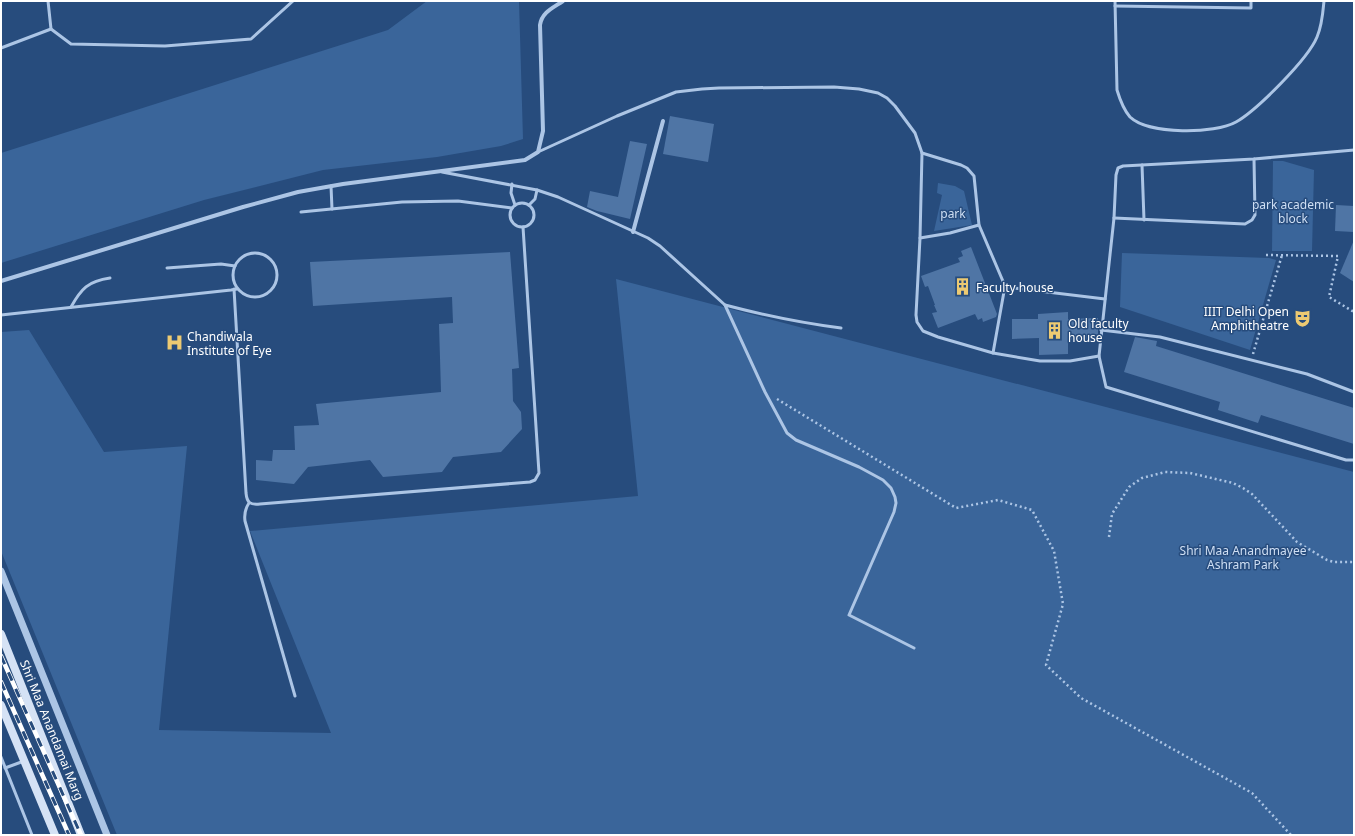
<svg xmlns="http://www.w3.org/2000/svg" width="1355" height="836" font-family="'Noto Sans',sans-serif">
<rect width="100%" height="100%" fill="#274c7d"/>
<g fill="#3a659a">
<polygon points="427,1 519,1 523,139 501,146 437,157 323,170 204,200 1,263 1,153 388,30"/>
<polygon points="1273,161 1283,161 1314,170 1312,251 1272,251"/>
<polygon points="938,183 955,186 964,191 972,225 934,231 942,195 937,193"/>
<polygon points="1122,253 1269,258 1276,260 1250,350 1120,307"/>
<polygon points="616,279 1354,472 1354,835 117,835 1,551 1,332 29,330 104,452 187,446 159,730 331,733 250,531 638,496"/>
</g>
<g fill="#4f75a5">
<polygon points="670,116 714,124 708,162 663,154"/>
<polygon points="630,141 647,144 630,219 597,211 587,207 590,191 618,197"/>
<polygon points="1336,205 1354,206 1354,232 1335,231"/>
<polygon points="1354,240 1354,282 1340,273"/>
<polygon points="971,247 997,314 996,317 983,322 982,318 978,320 975,314 938,328 932,313 937,312 934,305 935,305 928,286 925,287 921,276 960,262 958,258 963,256 961,251"/>
<polygon points="510,252 519,368 512,369 513,401 521,412 522,429 501,452 453,457 442,472 383,477 370,460 308,467 294,484 256,480 256,460 272,461 273,450 295,450 294,426 319,425 316,404 441,392 439,324 453,323 452,297 313,306 310,262"/>
<polygon points="1068,312 1068,319 1098,318 1098,339 1068,340 1068,354 1039,355 1039,338 1012,339 1012,319 1038,319 1038,314"/>
<polygon points="1135,337 1157,341 1156,346 1354,408 1354,444 1261,415 1258,423 1218,410 1220,402 1124,372"/>
</g>
<g fill="none" stroke-linecap="round" stroke-linejoin="round">
<g stroke="#acc5e5" stroke-width="2.5" stroke-dasharray="2 3" stroke-linecap="butt">
<polyline points="1266,255 1338,256 1329,297 1354,312"/>
<polyline points="1253,354 1282,255"/>
<polyline points="777,399 956,508 998,500 1032,510 1054,551 1063,604 1046,665 1081,698 1252,793 1291,835"/>
<polyline points="1109,537 1112,514 1129,487 1142,478 1165,472 1190,473 1233,483 1243,488 1252,494 1297,542 1327,560 1334,562 1354,562"/>
</g>
<g stroke="#acc5e5" stroke-width="3">
<polyline points="48,1 51,29 71,44 165,46 251,39 293,1"/>
<path d="M1115 1 1117 90C1120 100 1123 109 1130 117 1149 135 1215 134 1236 122 1257 110 1308 59 1317 37 1322 26 1323 12 1324 1"/>
<polyline points="1115,6 1251,8 1251,1"/>
<polyline points="1,48 51,29"/>
<polyline points="538,152 617,116 676,92 702,89 719,88 834,87 859,89 878,93 887,98 895,106 915,133 922,153 920,238 916,315 917,322 923,331 938,337 993,353 1040,361 1070,361 1099,356 1106,387 1346,460 1354,460"/>
<polyline points="922,153 961,165 967,168 974,176 979,225 1005,286 1014,288 1105,299"/>
<polyline points="1142,165 1144,220"/>
<polyline points="442,172 537,190 558,197 648,238 660,246 725,305 765,392 787,433 796,440 859,467 883,480 891,488 895,497 896,503 894,512 849,615 914,648"/>
<polyline points="512,184 511,193 515,205"/>
<polyline points="331,186 332,209"/>
<circle cx="522" cy="215" r="12"/>
<polyline points="529,205 535,199 537,190"/>
<polyline points="301,212 402,202 458,201 512,208"/>
<polyline points="1114,218 1245,224 1252,220 1255,215 1254,159"/>
<polyline points="920,238 950,233 979,225"/>
<circle cx="255" cy="275" r="22"/>
<polyline points="167,268 221,264 235,266"/>
<path d="M234 289 246 493C247 503 250 505 260 504L530 482 535 480 539 473 523 227"/>
<path d="M725 305C763 315 802 323 841 328"/>
<path d="M71 307C81 289 88 281 110 278"/>
<polyline points="1,315 231,290 237,289"/>
<polyline points="1101,330 1160,337 1307,374 1354,392"/>
<polyline points="993,353 1005,286"/>
<polyline points="1099,356 1114,218 1116,175 1118,168 1123,166 1254,159 1354,150"/>
<path d="M249 503C245 509 244 514 245 521L295 696"/>
<polyline points="1,757 32,835"/>
<polyline points="5,768 24,761"/>
</g>
<g stroke="#acc5e5" stroke-width="4">
<polyline points="633,232 663,121"/>
<path d="M1 281 243 207 298 192 343 184 525 160 538 152 543 131 540 25C542 12 553 8 563 1"/>
</g>
<polyline stroke="#acc5e5" stroke-width="7" points="1,571 107,835"/>
<g stroke="#d5e2f5" stroke-width="8">
<polyline points="1,634 81,835"/>
<polyline points="1,705 55,835"/>
</g>
<defs>
<g id="rail">
<polyline points="1,656 81,835"/>
<polyline points="1,682 69,835"/>
</g>
</defs>
<use href="#rail" stroke="#fff" stroke-width="4.5"/>
<use href="#rail" stroke="#274c7d" stroke-width="3" stroke-dasharray="9" stroke-linecap="butt"/>
</g>
<defs>
<symbol id="building-bare" viewBox="-9 -9 18 18"><path d="M-4-6H4V6H1V3H-1V6H-4ZM-2.5-4.3h1.7v1.8h-1.7ZM.8-4.3h1.7v1.8H.8ZM-2.5-1h1.7V.8h-1.7ZM.8-1h1.7V.8H.8Z" fill="#edca72" stroke="#274c7d" stroke-width="2.5" paint-order="stroke"/></symbol>
<symbol id="theatre-bare" viewBox="-9 -9 18 18"><path d="M-5-5.5Q0-4 5-5.5V0Q5 5 0 6Q-5 5-5 0ZM-3.3-2.5H-1v1.5H-3.3ZM1-2.5H3.3v1.5H1ZM-2.8 1Q0 5.5 2.8 1Z" fill="#edca72" stroke="#274c7d" stroke-width="2.5" paint-order="stroke"/></symbol>
<symbol id="hospital-bare" viewBox="-9 -9 18 18"><path d="M-5-5h3v3.5h4V-5h3V5h-3V1.5h-4V5h-3Z" fill="#edca72" stroke="#274c7d" stroke-width="2.5" paint-order="stroke"/></symbol>
</defs>
<g fill-rule="evenodd">
<use href="#building-bare" x="950" y="274" width="25" height="25"/>
<use href="#theatre-bare" x="1290" y="306" width="25" height="25"/>
<use href="#building-bare" x="1042" y="318" width="25" height="25"/>
<use href="#hospital-bare" x="162" y="330" width="25" height="25"/>
</g>
<g text-anchor="middle" dominant-baseline="central" stroke-width="3" stroke-linejoin="round" paint-order="stroke">
<g font-size="12" fill="#cfdff4" stroke="#274c7d">
<text x="1293" y="204">park academic<tspan x="1293" dy="14">block</tspan></text>
<text x="953" y="213">park</text>
<text x="1243" y="550">Shri Maa Anandmayee<tspan x="1243" dy="14">Ashram Park</tspan></text>
</g>
<g font-size="12" fill="#fff" stroke="#274c7d" text-anchor="start">
<text x="976" y="287">Faculty house</text>
<text x="1289" y="311" text-anchor="end">IIIT Delhi Open<tspan x="1289" dy="14">Amphitheatre</tspan></text>
<text x="1068" y="323">Old faculty<tspan x="1068" dy="14">house</tspan></text>
<text x="187" y="336">Chandiwala<tspan x="187" dy="14">Institute of Eye</tspan></text>
</g>
<g font-size="12" fill="#fff" stroke="#274c7d">
<text transform="translate(52 730) rotate(68)">Shri Maa Anandamai Marg</text>
</g>
</g>
<rect width="1355" height="836" fill="none" stroke="#ffffff" stroke-width="4"/>
</svg>
